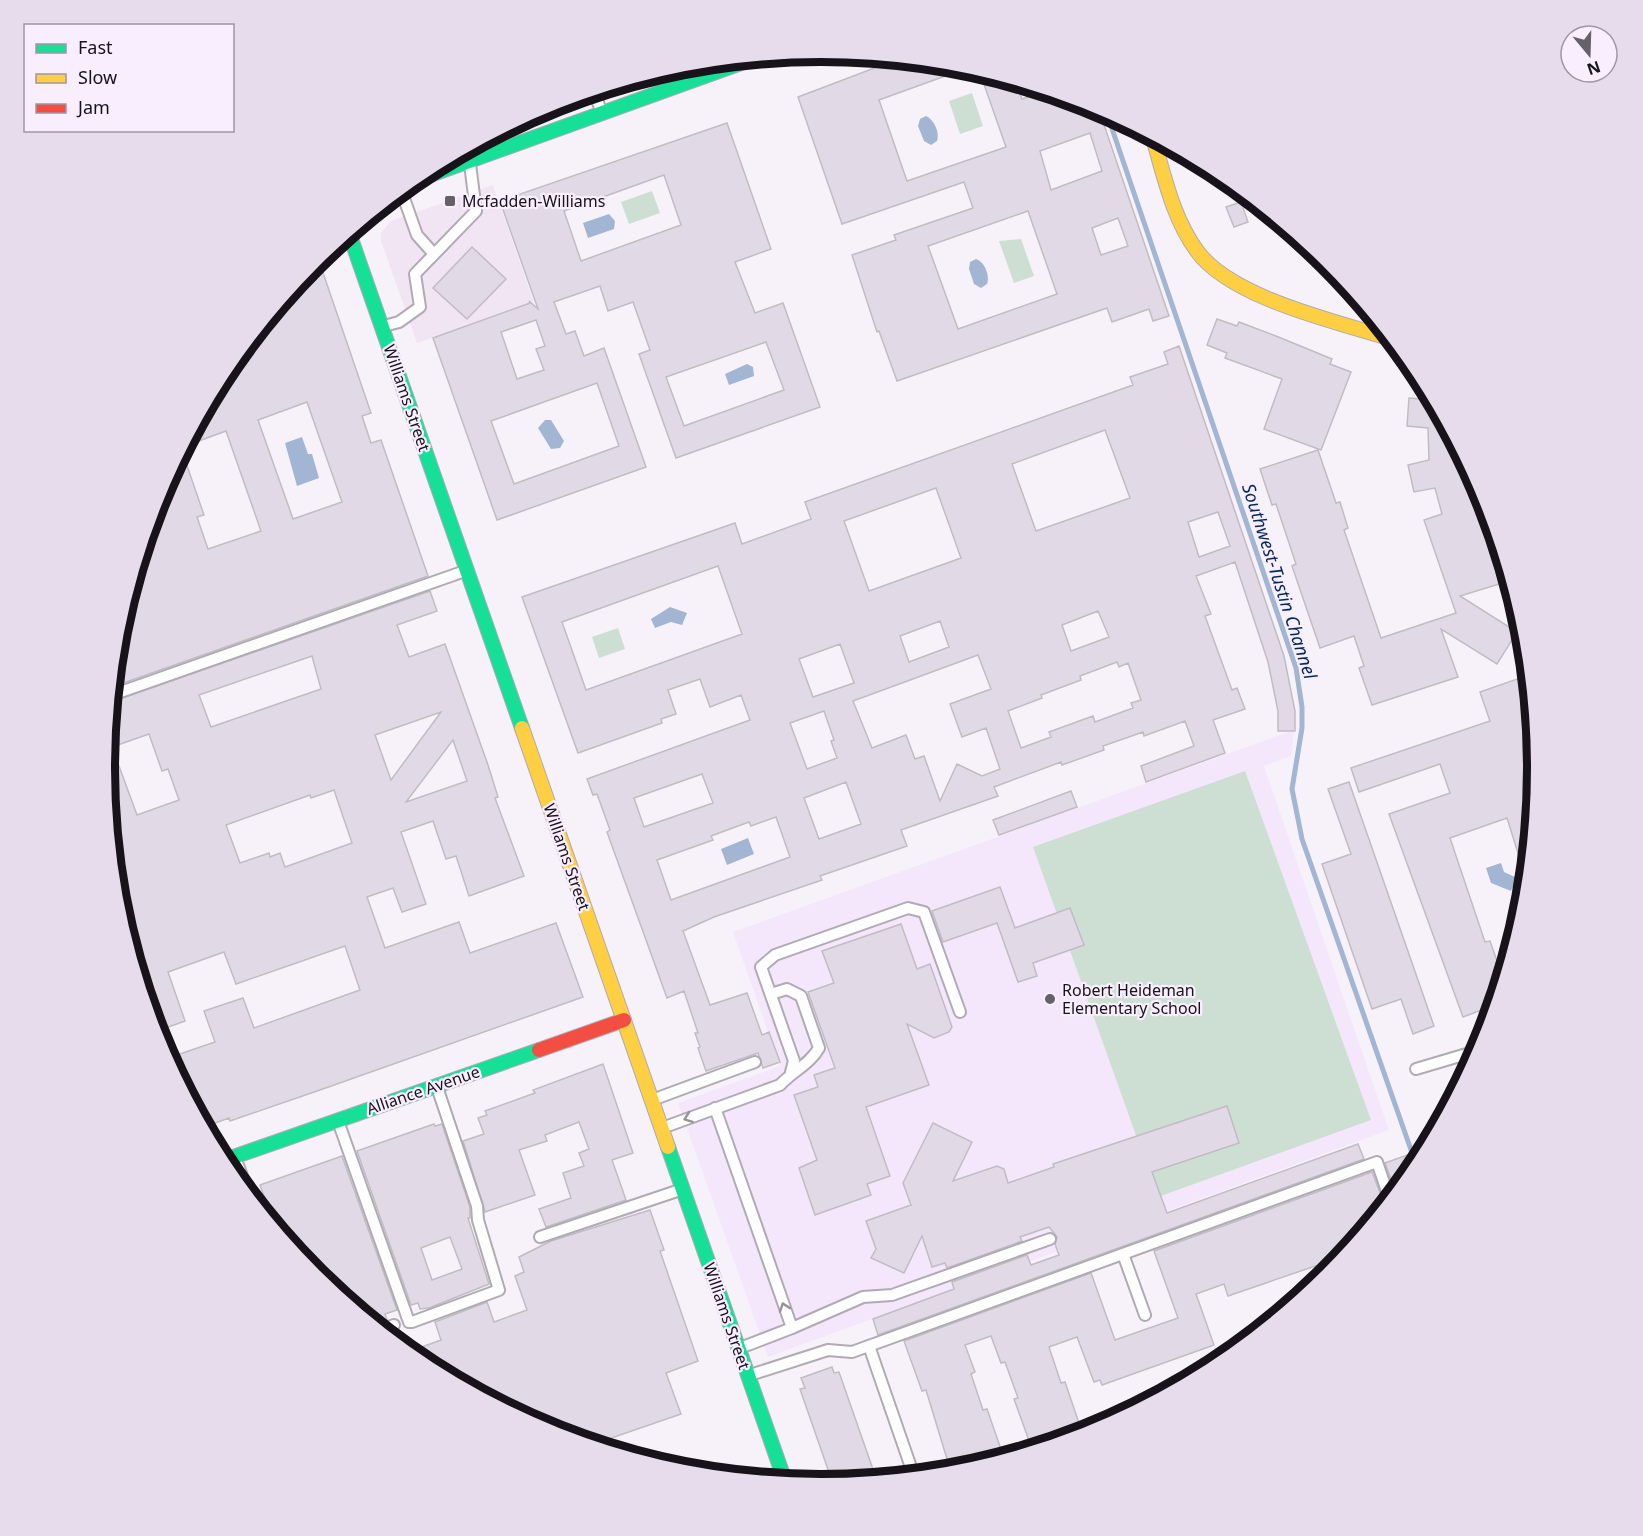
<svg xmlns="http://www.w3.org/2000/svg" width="1643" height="1536" font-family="'Noto Sans',sans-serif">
<rect width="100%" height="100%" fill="#f7f2fa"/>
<polygon fill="#f1e5f3" points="493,185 534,303 417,343 381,241 381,233 391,221"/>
<polygon fill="#f4e7fc" points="1294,730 1291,756 1264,766 1389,1130 768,1357 678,1103 780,1066 733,932"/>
<g fill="#ccdfd2">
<polygon points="972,93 983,126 960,134 949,101"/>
<polygon points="652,191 660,213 629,224 621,202"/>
<polygon points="1021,239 1034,276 1014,283 999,241"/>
<polygon points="618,628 625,649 599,658 592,637"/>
<polygon points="1245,771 1371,1120 1158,1197 1033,847"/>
</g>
<g fill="#a2b5d2">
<path d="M926 116C934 120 940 132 937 141L931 145 924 141 918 126 920 119Z"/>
<polygon points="609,214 615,221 614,229 588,238 583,223"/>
<path d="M976 259C985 262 990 276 987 284L981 288 974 284 969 269 970 262Z"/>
<polygon points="747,364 753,367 754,376 729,385 725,374"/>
<polygon points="545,420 551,420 564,441 560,448 551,449 538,428"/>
<polygon points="302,437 308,454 312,454 319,478 297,486 285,443"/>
<polygon points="670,607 687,613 682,625 671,622 655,628 651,619"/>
<polygon points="748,838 754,854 727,865 721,849"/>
<polygon points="1501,863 1504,872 1517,878 1511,891 1491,883 1486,868"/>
</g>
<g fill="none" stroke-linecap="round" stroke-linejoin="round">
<polyline stroke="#a2b5d2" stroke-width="5" points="1106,111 1296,668 1302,707 1302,728 1292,789 1302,839 1417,1167"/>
</g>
<g fill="#e1dae6" stroke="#c1bcc4" stroke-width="1.5" fill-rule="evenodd">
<path d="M898 59 970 67 879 100 907 181 1006 147 979 70 1015 81 1022 99 1044 92 1048 103 1066 97 1098 107 1169 316 1153 321 1149 309 1112 322 1107 308 897 381 879 331 877 332 852 255 896 240 894 235 973 208 964 182 842 224 798 97ZM1090 133 1102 171 1051 190 1040 151ZM1028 211 1057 294 958 329 928 246ZM1118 218 1128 246 1101 255 1092 228Z"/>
<path d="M727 123 771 249 735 262 755 313 783 303 820 407 676 458 639 354 650 350 633 302 608 311 600 286 554 302 566 334 575 331 584 356 604 348 646 467 497 520 433 338 530 303 529 301 538 309 500 201ZM664 175 681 225 581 261 564 211ZM536 320 545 346 536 349 544 370 517 379 501 332ZM766 342 784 390 684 426 666 377ZM597 383 619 446 514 484 491 421Z"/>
<polygon points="1241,202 1248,222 1234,227 1226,207"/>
<polygon points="472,247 506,279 467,319 433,288"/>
<path d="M320 264 371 413 362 416 371 443 381 440 428 576 112 687 118 628 159 493 182 451 204 515 197 517 208 549 261 531 226 431 185 446 226 369 278 305 290 301 288 294 300 290 297 282 309 268ZM307 402 342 502 293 519 258 420Z"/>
<polygon points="1217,319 1237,326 1239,322 1276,336 1332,359 1330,364 1351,372 1321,450 1264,429 1282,379 1225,358 1227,353 1207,345"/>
<path d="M1179 346 1284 656 1295 711V731H1278V711L1268 662 1235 562 1196 576 1211 614 1205 616 1232 690 1237 688 1245 709 1213 720 1225 753 1146 782 1141 766 1194 746 1185 721 1144 736 1143 732 1103 746 1104 750 1062 765 1061 762 994 787 998 796 901 830 907 846 820 876 822 880 714 917 683 931 710 1005 747 993 762 1035 769 1032 780 1062 763 1068 758 1053 706 1071 698 1048 700 1047 695 1033H698L684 991 667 998 607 832 610 830 597 794 593 795 587 779 750 720 741 695 710 707 700 679 668 690 676 714 661 719 662 723 578 753 522 597 735 523 742 544 811 519 805 502 1133 385 1130 377 1168 364 1164 352ZM1105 430 1130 498 1036 531 1012 464ZM936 488 961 558 869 591 844 521ZM1218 512 1230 546 1199 557 1188 522ZM718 566 742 634 586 690 562 622ZM1098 611 1109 637 1071 651 1062 625ZM940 621 949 647 909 662 900 636ZM840 644 854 683 813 697 799 659ZM978 655 991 689 950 704 962 737 986 728 1000 769 982 776 957 764 940 801 924 756 915 759 906 735 872 748 853 701ZM1117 662 1119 667 1128 663 1141 700 1131 703 1133 708 1095 722 1093 716 1049 732 1051 737 1021 748 1008 711 1042 698 1041 695 1081 680 1080 676ZM824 711 834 740 831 741 837 758 807 769 790 723ZM702 774 713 803 644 827 634 798ZM846 782 861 824 819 839 804 798ZM776 817 790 857 671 900 657 860 713 840 711 836 749 822 751 826Z"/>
<polygon points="1409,398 1434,400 1472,470 1478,498 1480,497 1509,581 1460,596 1517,632 1497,664 1441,629 1458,677 1372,705 1359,668 1364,666 1354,636 1320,648 1292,566 1296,564 1276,504 1272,505 1260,469 1318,450 1336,503 1340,502 1348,528 1344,530 1381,638 1456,613 1424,520 1442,514 1435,488 1414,492 1408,465 1429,460 1428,428 1407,426"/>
<path d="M430 591 437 611 397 625 409 657 445 644 488 765 498 797 495 798 524 876 469 896 456 856 446 859 433 821 401 832 426 904 402 912 393 888 367 897 385 948 459 922 470 953 556 923 583 997 320 1090 230 1121 229 1118 204 1127 168 1058 215 1042 204 1011 243 998 254 1028 360 990 345 946 236 984 224 952 168 972 185 1021 160 1030 118 908 105 768 111 702ZM312 656 321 689 211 727 199 695ZM441 712 391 780 375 735ZM149 734 162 771 168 769 179 800 137 815 112 747ZM453 740 467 781 406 802ZM334 790 352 843 285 867 280 853 270 857 269 853 240 863 226 825 310 795 311 798Z"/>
<polygon points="1529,675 1538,768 1527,882 1507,818 1450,838 1485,942 1490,941 1503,978 1495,1005 1463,1017 1389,814 1450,793 1440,764 1359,792 1351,768 1490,721 1480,692"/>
<polygon points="1349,782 1434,1026 1413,1034 1401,999 1372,1009 1322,864 1351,854 1328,789"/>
<polygon points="1071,791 1077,807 999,835 993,820"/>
<polygon points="1000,887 1015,928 1070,908 1084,945 1033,963 1037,976 1018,982 997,923 943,942 932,911"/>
<polygon points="901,924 917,969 930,964 952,1027 949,1032 934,1038 907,1024 929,1085 866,1107 890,1176 867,1184 871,1195 815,1215 799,1168 817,1160 794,1095 818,1087 814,1075 835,1068 808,992 834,983 822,951"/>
<polygon points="603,1064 633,1153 612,1160 626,1200 546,1227 539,1209 571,1198 563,1173 584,1166 579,1153 589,1149 579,1122 545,1135 547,1141 519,1150 535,1195 485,1212 463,1141 484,1134 478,1118 487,1115 485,1111 535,1093 533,1090"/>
<polygon points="1227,1106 1239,1143 1152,1172 1167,1213 1358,1144 1364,1159 878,1335 873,1319 954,1289 952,1282 1027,1255 1031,1265 1059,1255 1055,1244 1057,1237 1049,1227 1020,1237 1022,1241 947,1268 945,1263 932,1267 922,1236 904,1273 871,1258 876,1249 866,1221 911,1205 903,1183 933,1123 972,1142 953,1181 997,1166 1004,1169 1008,1183 1054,1167 1053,1164"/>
<path d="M434 1124 435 1126 442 1124 470 1207V1218H468L489 1284 429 1308 420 1309 418 1303 411 1305 357 1151ZM450 1237 462 1269 432 1280 421 1248Z"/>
<polygon points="1427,1148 1417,1167 1396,1193 1385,1163"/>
<polygon points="342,1156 397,1310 385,1314 387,1320 375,1325 314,1275 276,1229 260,1185"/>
<polygon points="1372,1172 1385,1206 1328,1276 1324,1263 1228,1296 1224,1284 1196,1294 1214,1345 1102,1385 1100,1380 1094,1382 1077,1337 1049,1347 1061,1383 1065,1382 1082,1432 1032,1449 1014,1399 1018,1398 1005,1362 1001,1363 991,1336 965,1345 975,1372 971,1374 983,1410 987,1409 1004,1458 951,1472 926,1390 922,1391 904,1341 1091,1273 1115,1340 1178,1318 1154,1251"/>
<polygon points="650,1210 664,1250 660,1251 698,1361 666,1373 681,1414 594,1444 547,1430 423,1364 408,1352 441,1340 435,1322 487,1302 494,1322 527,1310 515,1276 524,1272 519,1257 551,1241"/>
<polygon points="832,1367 834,1373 839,1372 876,1478 833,1484 800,1389 805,1388 801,1378"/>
</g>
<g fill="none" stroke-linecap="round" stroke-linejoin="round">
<defs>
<g id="lane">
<polyline points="594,91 601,111"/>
<polyline points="401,190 417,235 433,253"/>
<polyline points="384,326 399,322 420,307 415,274 476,211 470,164"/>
<polyline points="112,695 465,571"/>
<polyline points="1416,1069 1480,1050"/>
<polyline points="791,1072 794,1061 761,967 775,955 908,908 924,912 960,1012"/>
<polyline points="652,1100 755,1062"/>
<polyline points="715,1108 792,1328 740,1348"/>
<polyline points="338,1121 409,1322 412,1322 499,1290 478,1220 477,1206 437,1087"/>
<path d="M662 1128 780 1085C793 1071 810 1064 819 1048L801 996 787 989 771 994"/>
<polyline points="235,1157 249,1195"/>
<polyline points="540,1237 683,1189"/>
<polyline points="1123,1254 1145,1315"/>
<polyline points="792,1328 863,1297 892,1295 1050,1239"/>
<polyline points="381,1330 394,1325"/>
<polyline points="869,1346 914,1476"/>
<polyline points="750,1375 828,1350 852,1352 1377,1162 1390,1200"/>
</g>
<g id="fast">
<polyline points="411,182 758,57"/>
<polyline points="349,233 522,728"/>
<polyline points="668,1147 785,1481"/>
<polyline points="222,1161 539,1050"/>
</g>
<g id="slow">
<polyline points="805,53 819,51"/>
<path d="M1152 135C1164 174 1172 217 1197 251 1231 298 1337 322 1392 339"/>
<polyline points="522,728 668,1147"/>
</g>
<polyline id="jam" points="539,1050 624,1020"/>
</defs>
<use href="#lane" stroke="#b0abb3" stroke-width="14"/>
<use href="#fast" stroke="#b0abb3" stroke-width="16"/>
<use href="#slow" stroke="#b0abb3" stroke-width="16"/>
<use href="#jam" stroke="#b0abb3" stroke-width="16"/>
<use href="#lane" stroke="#fefdfe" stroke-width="10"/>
<use href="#fast" stroke="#16e098" stroke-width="14"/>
<use href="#slow" stroke="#ffcf43" stroke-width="14"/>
<use href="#jam" stroke="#f24e42" stroke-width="14"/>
</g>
<defs><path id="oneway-chevron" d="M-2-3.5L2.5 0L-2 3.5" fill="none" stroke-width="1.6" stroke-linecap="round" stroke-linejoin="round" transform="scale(1.5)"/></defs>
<g stroke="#969398">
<use href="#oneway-chevron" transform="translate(688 1118) rotate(160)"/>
<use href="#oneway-chevron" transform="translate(784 1307) rotate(-109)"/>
</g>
<g fill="#666069" stroke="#f8eefe" stroke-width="2">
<rect x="444" y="195" width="12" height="12" rx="3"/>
<circle cx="1050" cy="999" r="6"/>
</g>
<g text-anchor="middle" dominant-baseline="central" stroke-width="4.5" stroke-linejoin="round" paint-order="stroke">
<g font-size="16" fill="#18121b" stroke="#f8eefe" text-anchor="start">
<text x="462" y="201">Mcfadden-Williams</text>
<text x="1062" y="990">Robert Heideman<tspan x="1062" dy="18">Elementary School</tspan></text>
</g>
<g font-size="16" fill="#18121b" stroke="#f8eefe">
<text transform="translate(407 398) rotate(71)">Williams Street</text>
<text transform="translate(567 857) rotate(71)">Williams Street</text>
<text transform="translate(423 1090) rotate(-19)">Alliance Avenue</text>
<text transform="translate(727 1316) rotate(71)">Williams Street</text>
</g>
<g font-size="18" font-style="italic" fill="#012857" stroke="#f8eefe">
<text transform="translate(1280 581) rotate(72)">Southwest-Tustin Channel</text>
</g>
</g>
<path d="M0 0H1643V1536H0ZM115 768a706 706 0 1 1 1412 0a706 706 0 1 1-1412 0Z" fill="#e6dcec" fill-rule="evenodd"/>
<path fill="none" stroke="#18121b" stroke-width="8" d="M115 768a706 706 0 1 1 1412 0a706 706 0 1 1-1412 0Z"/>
<rect x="24" y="24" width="210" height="108" fill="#f8eefe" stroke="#9e96a3" stroke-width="1.5"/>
<rect x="36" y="44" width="30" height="9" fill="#16e098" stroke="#9e96a3" stroke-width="1.5"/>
<text x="78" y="54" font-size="18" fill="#18121b">Fast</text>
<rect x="36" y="74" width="30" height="9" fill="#ffcf43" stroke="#9e96a3" stroke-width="1.5"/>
<text x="78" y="84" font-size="18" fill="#18121b">Slow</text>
<rect x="36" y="104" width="30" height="9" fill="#f24e42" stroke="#9e96a3" stroke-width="1.5"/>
<text x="78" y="114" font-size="18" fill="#18121b">Jam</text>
<g transform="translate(1589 54) rotate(161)"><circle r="28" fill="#f8eefe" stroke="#9e96a3" stroke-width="1.5"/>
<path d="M0-4.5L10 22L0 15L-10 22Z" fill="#666069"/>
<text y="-9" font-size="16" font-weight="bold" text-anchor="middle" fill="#18121b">N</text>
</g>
</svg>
